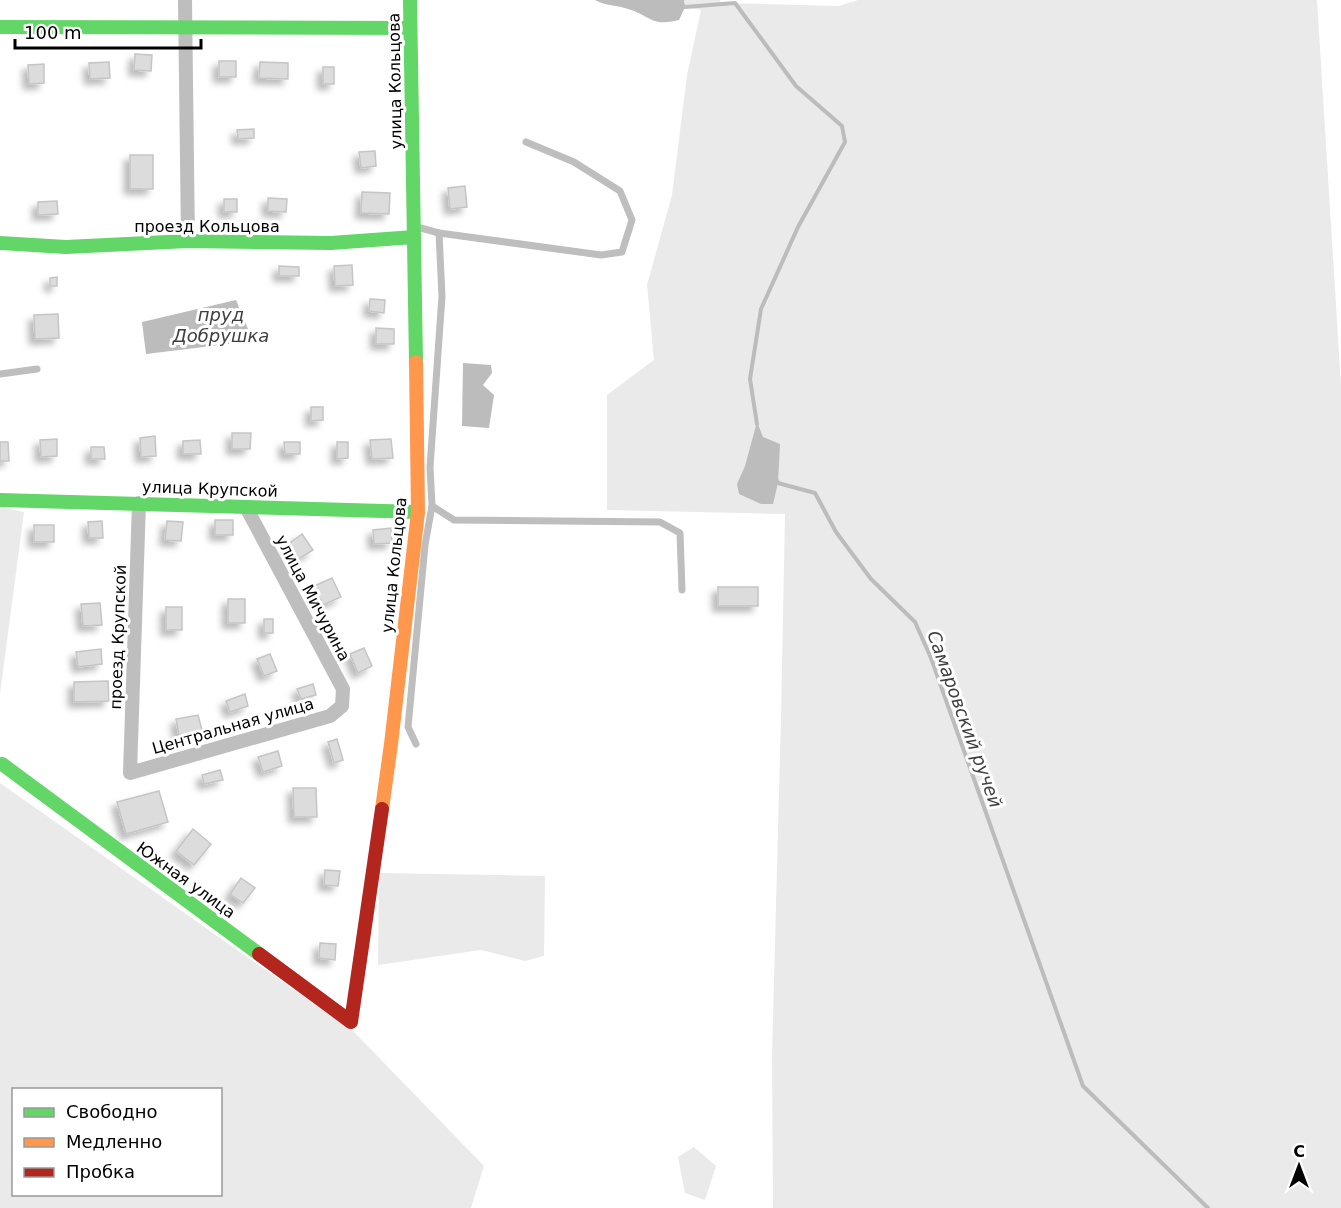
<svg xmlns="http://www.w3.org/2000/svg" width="1341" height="1208" font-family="'DejaVu Sans',sans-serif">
<defs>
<filter id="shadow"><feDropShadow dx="-5.5" dy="5.5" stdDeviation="3" flood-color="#0004"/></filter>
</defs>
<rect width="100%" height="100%" fill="#fff"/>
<g fill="#eaeaea" fill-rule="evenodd">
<polygon points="684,0 720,0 720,3 839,6 858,0 1317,0 1341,385 1341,1208 773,1208 772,1055 781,718 785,514 607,510 607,395 654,360 647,285 672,195 687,75 701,10 685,7"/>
<polygon points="0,507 24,512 0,694"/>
<path d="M0 783 355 1033 484 1166 471 1208H0ZM14 1090H220V1194H14Z"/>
<polygon points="379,873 545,876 544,956 525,961 481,950 378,965"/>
<polygon points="694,1147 716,1166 705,1200 685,1193 678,1157"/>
</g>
<g fill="#bcbcbc">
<path d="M595 0H684L685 7 679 20C651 27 651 16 628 9 617 5 606 6 595 0Z"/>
<polygon points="236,300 253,341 146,354 142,322"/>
<polygon points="463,363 491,365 492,373 483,385 494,395 489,428 462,426"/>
<polygon points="757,422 763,437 780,444 778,483 773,504 761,504 739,494 737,484 745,466"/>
</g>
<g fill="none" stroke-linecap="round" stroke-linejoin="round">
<g stroke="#bcbcbc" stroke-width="4">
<polyline points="676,0 685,7 735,3 796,86 842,126 845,142 798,227 761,309 750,379 757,424"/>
<polyline points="776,479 778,483 815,493 836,532 871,579 915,622 931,658 1083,1086 1208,1208"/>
</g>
</g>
<g fill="#dcdcdc" stroke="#c5c5c5" stroke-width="1.5" filter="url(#shadow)">
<polygon points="135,54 152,55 151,71 134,70"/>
<rect x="219" y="61" width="17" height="16"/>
<polygon points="109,62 110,78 90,79 89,63"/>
<polygon points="260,62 288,63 288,79 259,78"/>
<polygon points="44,64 44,83 29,84 28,65"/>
<rect x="323" y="67" width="11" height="17"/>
<polygon points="254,129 254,138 238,139 237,130"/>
<polygon points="375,151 376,166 361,168 359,152"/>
<rect x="130" y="155" width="23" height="34"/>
<polygon points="465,186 467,207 450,209 448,188"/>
<polygon points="362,192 390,193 389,214 361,213"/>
<polygon points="268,198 287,199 286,212 268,211"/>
<rect x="224" y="199" width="13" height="13"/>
<polygon points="57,201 58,214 38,215 38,202"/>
<polygon points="352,265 353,285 335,286 334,266"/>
<polygon points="279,266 299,267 299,276 279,276"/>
<polygon points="57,277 57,286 50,286 50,278"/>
<polygon points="370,299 385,300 384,313 369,311"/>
<polygon points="58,314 59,338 35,339 34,315"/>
<polygon points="376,328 394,329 394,344 376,344"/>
<polygon points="311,407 323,407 323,420 311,421"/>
<polygon points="232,433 251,433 250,449 232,449"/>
<polygon points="155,436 156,456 141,457 140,438"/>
<polygon points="57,439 57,456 41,457 40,440"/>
<polygon points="391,439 393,458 372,459 370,440"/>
<polygon points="200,440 201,454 183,454 183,441"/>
<polygon points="0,442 8,442 9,461 0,461"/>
<polygon points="284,442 300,442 300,454 285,454"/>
<polygon points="337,442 348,442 348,458 337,459"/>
<polygon points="91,447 104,447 105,459 91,459"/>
<rect x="215" y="520" width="18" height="15"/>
<polygon points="102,521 103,538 89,538 88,522"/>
<polygon points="167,521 183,522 181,541 165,540"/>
<rect x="34" y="525" width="20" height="17"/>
<polygon points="391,528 392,543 374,544 373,530"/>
<polygon points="302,534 313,550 297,560 287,545"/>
<polygon points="332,578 341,597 323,605 314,586"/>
<rect x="718" y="587" width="40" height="19"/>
<rect x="228" y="599" width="17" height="24"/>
<polygon points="100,603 102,625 83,626 81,604"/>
<rect x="166" y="607" width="16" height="23"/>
<rect x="264" y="619" width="9" height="14"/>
<polygon points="364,648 372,666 358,673 350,654"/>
<polygon points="101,649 102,664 78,667 76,652"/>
<polygon points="270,654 277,671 264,676 257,659"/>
<polygon points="108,681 109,701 74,702 74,682"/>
<polygon points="313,684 316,695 301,699 297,689"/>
<polygon points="245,694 248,706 230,712 226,701"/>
<polygon points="198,715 202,730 179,735 176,719"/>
<polygon points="337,739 343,760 334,763 328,742"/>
<polygon points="278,751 282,766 263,772 258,757"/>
<polygon points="220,770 223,780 204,784 202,775"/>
<polygon points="293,788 316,788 317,817 294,817"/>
<polygon points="159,791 168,822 126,834 117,802"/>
<polygon points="193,829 211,844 194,865 176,851"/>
<polygon points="325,870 340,871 338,886 324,885"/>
<polygon points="241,878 255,888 243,903 230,894"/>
<polygon points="320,943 336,944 335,960 319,958"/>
</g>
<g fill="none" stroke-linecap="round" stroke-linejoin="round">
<g stroke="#bebebe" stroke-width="7">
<polyline points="417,227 439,233 601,255 622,252 632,220 620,191 574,162 526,142"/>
<polyline points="0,374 37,369"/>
<polyline points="432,506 454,520 660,522 680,533 682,590"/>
<polyline points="416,744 408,727 425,545 432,506 430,467 442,296 439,233"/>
</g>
<g stroke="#bebebe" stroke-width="14">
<polyline points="185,0 188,241"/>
<polyline points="139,503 130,773 330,716 342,706 343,689 246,507"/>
</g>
<g stroke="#63d668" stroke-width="14">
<polyline points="410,0 416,362"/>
<polyline points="0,27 410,28"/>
<polyline points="0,243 66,247 188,241 331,243 414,237"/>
<polyline points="0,500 418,512"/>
<polyline points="2,764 259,954"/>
</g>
<polyline stroke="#ff974d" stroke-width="14" points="382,809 391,744 418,512 416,362"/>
<polyline stroke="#b3261e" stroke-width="14" points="259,954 351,1022 382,809"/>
</g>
<g text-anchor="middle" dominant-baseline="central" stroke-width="6" stroke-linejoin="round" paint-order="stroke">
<g font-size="16" fill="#000" stroke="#fff">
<text transform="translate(395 81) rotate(-91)">улица Кольцова</text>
<text x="207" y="226">проезд Кольцова</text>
<text transform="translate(210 489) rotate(2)">улица Крупской</text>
<text transform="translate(394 565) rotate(-84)">улица Кольцова</text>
<text transform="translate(313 598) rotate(62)">улица Мичурина</text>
<text transform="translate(118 637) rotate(-88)">проезд Крупской</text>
<text transform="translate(233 726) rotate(-16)">Центральная улица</text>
<text transform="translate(186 880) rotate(36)">Южная улица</text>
</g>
<g font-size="18" font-style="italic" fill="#404040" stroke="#fff">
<text x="221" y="314">пруд<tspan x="221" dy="21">Добрушка</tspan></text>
<text transform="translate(965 719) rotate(70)">Самаровский ручей</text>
</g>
</g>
<rect x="12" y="1088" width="210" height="108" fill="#ffffff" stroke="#999999" stroke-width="1.5"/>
<rect x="24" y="1108" width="30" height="9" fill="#63d668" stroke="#999999" stroke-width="1.5"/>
<text x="66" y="1118" font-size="18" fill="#000000">Свободно</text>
<rect x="24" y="1138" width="30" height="9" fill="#ff974d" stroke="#999999" stroke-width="1.5"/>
<text x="66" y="1148" font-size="18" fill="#000000">Медленно</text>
<rect x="24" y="1168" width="30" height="9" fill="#b3261e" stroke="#999999" stroke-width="1.5"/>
<text x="66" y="1178" font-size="18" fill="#000000">Пробка</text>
<g transform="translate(1299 1166)" stroke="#ffffff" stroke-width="4.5" paint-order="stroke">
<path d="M0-4.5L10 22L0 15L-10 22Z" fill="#000000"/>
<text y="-9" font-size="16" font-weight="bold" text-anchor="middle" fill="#000000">С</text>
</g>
<path d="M15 39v9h186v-9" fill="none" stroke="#000000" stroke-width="3"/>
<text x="24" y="39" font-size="18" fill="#000000" stroke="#ffffff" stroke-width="4.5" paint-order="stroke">100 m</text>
</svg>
